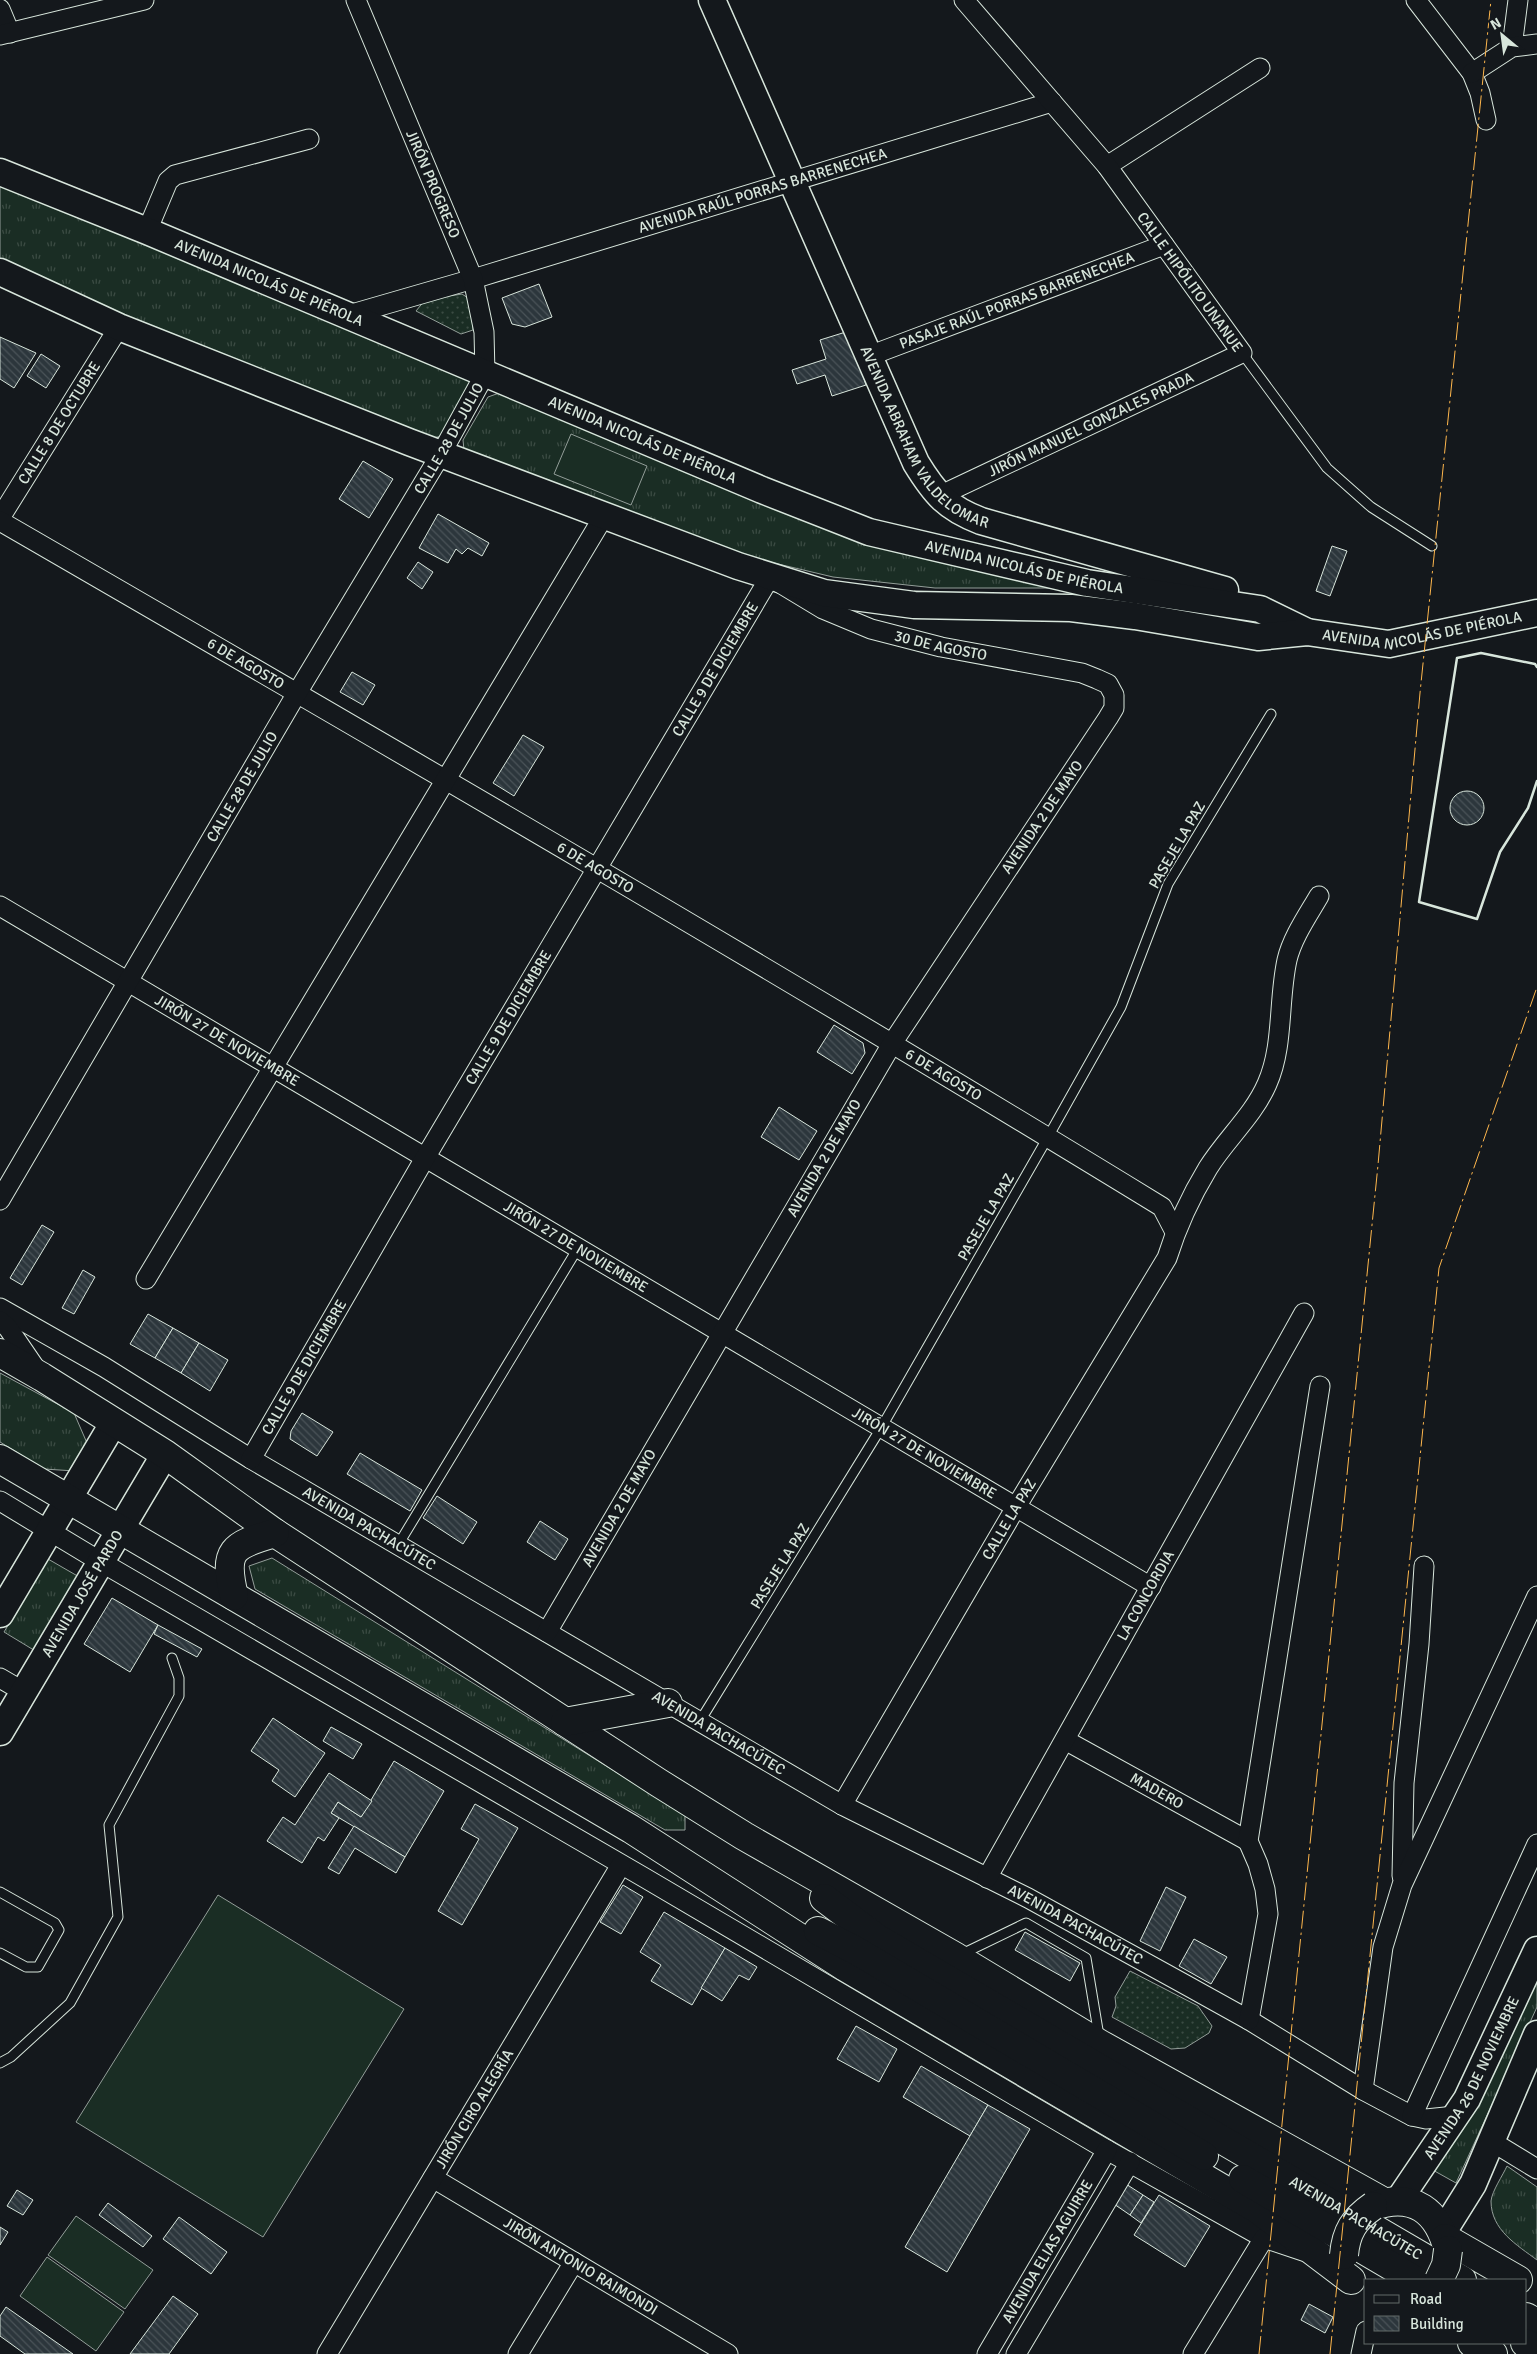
<svg xmlns="http://www.w3.org/2000/svg" width="1537" height="2354" font-family="Signika,sans-serif">
<defs>
<pattern id="grass-tufts" width="24" height="20" patternUnits="userSpaceOnUse" patternTransform="scale(1.25)"><rect width="24" height="20" fill="#1a2d24"/><path d="M3 7l-1-3M5 7V3M7 7l1-3M15 17l-1-3M17 17v-4M19 17l1-3" fill="none" stroke="#3b4b43"/></pattern>
<pattern id="garden-dots" width="8" height="8" patternUnits="userSpaceOnUse" patternTransform="scale(1.25)"><rect width="8" height="8" fill="#1a2d24"/><path d="M2 2h.1M6 6h.1" fill="none" stroke="#3b4b43" stroke-width="1.8" stroke-linecap="round"/></pattern>
<pattern id="building-back-hatch" width="6" height="6" patternUnits="userSpaceOnUse" patternTransform="scale(1.25)"><rect width="6" height="6" fill="#2c363c"/><path d="M-1 5l2 2M0 0l6 6M5-1l2 2" fill="none" stroke="#4a5358"/></pattern>
</defs>
<rect width="100%" height="100%" fill="#14181c"/>
<g fill="url(#grass-tufts)" stroke="#939e99">
<polygon points="0,182 471,380 442,436 433,438 143,325 0,261"/>
<polygon points="502,392 1054,588 935,588 833,577 736,554 464,450 463,440 488,397"/>
<polygon points="0,1373 74,1413 90,1450 75,1471 44,1469 0,1442"/>
<polygon points="272,1558 685,1815 685,1830 665,1830 255,1589 249,1566"/>
<polygon points="48,1559 81,1578 37,1652 4,1632"/>
<polygon points="1537,1976 1537,2007 1456,2183 1431,2169"/>
<path d="M1507 2166 1537 2187V2260C1517 2245 1491 2230 1491 2201 1492 2191 1503 2175 1507 2166Z"/>
</g>
<g fill="url(#garden-dots)" stroke="#939e99">
<polygon points="462,294 471,300 473,330 461,334 416,311 425,300"/>
<polygon points="1130,1971 1198,2006 1212,2026 1209,2033 1185,2048 1171,2049 1112,2017 1116,2006 1115,1997"/>
</g>
<g fill="#1a2d24" stroke="#939e99">
<polygon points="571,434 647,466 631,505 554,474"/>
<polygon points="218,1895 404,2009 263,2237 76,2122"/>
<polygon points="76,2216 153,2270 125,2309 48,2255"/>
<polygon points="47,2257 124,2312 96,2351 20,2296"/>
</g>
<g fill="url(#building-back-hatch)" stroke="#d8e6dc">
<polygon points="539,284 552,317 525,327 512,324 502,298"/>
<polygon points="849,331 866,385 832,396 825,375 797,384 792,370 826,359 820,340"/>
<polygon points="0,337 36,353 14,388 0,379"/>
<polygon points="41,354 60,366 46,388 27,376"/>
<polygon points="363,461 393,479 369,518 339,499"/>
<polygon points="438,514 489,543 482,556 468,548 462,554 456,549 448,563 419,548"/>
<polygon points="1332,546 1347,551 1330,596 1316,591"/>
<polygon points="418,562 433,572 422,589 407,578"/>
<polygon points="352,672 375,685 363,705 340,692"/>
<polygon points="523,735 544,747 514,796 493,783"/>
<circle cx="1467" cy="808" r="17"/>
<polygon points="834,1025 863,1043 865,1053 852,1074 817,1052"/>
<polygon points="779,1107 817,1131 799,1160 761,1137"/>
<polygon points="42,1225 54,1232 22,1285 10,1278"/>
<polygon points="83,1270 95,1277 74,1314 62,1308"/>
<polygon points="148,1314 173,1328 155,1358 130,1344"/>
<polygon points="173,1328 199,1343 181,1373 155,1358"/>
<polygon points="199,1343 228,1360 210,1391 181,1373"/>
<polygon points="302,1413 333,1432 317,1456 290,1439 291,1431"/>
<polygon points="360,1453 422,1490 410,1511 347,1474"/>
<polygon points="437,1496 477,1522 463,1544 423,1518"/>
<polygon points="540,1521 568,1539 555,1560 527,1542"/>
<polygon points="112,1598 158,1625 130,1672 84,1644"/>
<polygon points="158,1625 202,1649 197,1657 154,1634"/>
<polygon points="273,1718 325,1753 295,1797 272,1781 279,1770 251,1751"/>
<polygon points="331,1727 362,1744 353,1759 323,1741"/>
<polygon points="394,1761 444,1791 405,1857 331,1813 338,1802 361,1817"/>
<polygon points="329,1773 372,1801 361,1817 338,1802 331,1813 339,1818 324,1841 318,1837 302,1863 267,1841 283,1817 295,1825"/>
<polygon points="475,1804 518,1828 462,1925 438,1911 479,1839 461,1829"/>
<polygon points="354,1826 405,1857 396,1873 355,1848 339,1874 328,1868"/>
<polygon points="623,1885 643,1897 621,1934 600,1922"/>
<polygon points="1166,1887 1186,1897 1160,1951 1140,1941"/>
<polygon points="664,1912 725,1948 692,2005 651,1981 661,1965 640,1952"/>
<polygon points="1025,1932 1080,1963 1070,1981 1015,1950"/>
<polygon points="1194,1939 1227,1957 1211,1984 1179,1966"/>
<polygon points="725,1948 757,1967 749,1980 739,1975 722,2001 701,1988"/>
<polygon points="856,2026 897,2049 879,2082 837,2059"/>
<polygon points="921,2066 988,2105 970,2136 903,2097"/>
<polygon points="988,2105 1030,2129 947,2272 905,2247"/>
<polygon points="1126,2184 1143,2195 1130,2215 1114,2204"/>
<polygon points="17,2190 33,2200 23,2215 7,2206"/>
<polygon points="1143,2195 1154,2202 1141,2223 1130,2215"/>
<polygon points="1159,2195 1210,2226 1185,2267 1134,2235"/>
<polygon points="108,2203 152,2236 143,2247 99,2215"/>
<polygon points="179,2217 227,2252 211,2274 163,2239"/>
<polygon points="0,2227 8,2232 0,2245"/>
<polygon points="173,2296 198,2314 169,2354 130,2354"/>
<polygon points="1309,2304 1333,2317 1325,2333 1301,2320"/>
<polygon points="6,2307 73,2354 25,2354 0,2336 0,2316"/>
</g>
<g fill="none" stroke-linecap="round" stroke-linejoin="round">
<defs>
<g id="lane">
<polyline points="1242,353 1327,468 1371,507 1432,546"/>
<polyline points="398,1545 578,1248"/>
<polyline points="700,1721 881,1428 1048,1137 1121,1007 1168,884 1271,714"/>
<polyline points="0,1892 55,1923 59,1930 38,1967 26,1967 0,1953"/>
<polyline points="960,1955 1026,1923 1086,1958 1099,2036"/>
<polyline points="0,2063 11,2057 70,2003 118,1917 109,1825 179,1696 179,1678 172,1658"/>
</g>
<g id="street">
<polyline points="1416,0 1472,73 1480,93 1486,120"/>
<polyline points="0,9 10,33"/>
<polyline points="0,35 144,0"/>
<polyline points="1512,47 1518,0"/>
<polyline points="1472,73 1512,47 1537,44"/>
<polyline points="1107,166 1260,68"/>
<polyline points="147,231 168,181 175,175 309,139"/>
<path id="s1" d="M345 316 473 279 1052 102"/>
<path id="s2" d="M869 356 1164 245"/>
<path id="s3" d="M939 496 1242 353 1107 166 964 0"/>
<path id="s4" d="M0 518 119 327"/>
<path id="s5" d="M0 521C389 746 778 972 1162 1207L1175 1232"/>
<path id="s6" d="M0 906 1151 1587"/>
<path id="s7" d="M0 1200 297 693 441 454 485 374 484 332 473 279 356 0"/>
<polyline points="146,1279 604,516"/>
<path id="s8" d="M0 1308 104 1367 251 1459 842 1805 1028 1898 1186 1985 1249 2020 1363 2090 1412 2116 1426 2119 1455 2116"/>
<polyline points="0,1321 8,1328 38,1372"/>
<path id="s9" d="M251 1459 425 1158 770 577 823 609 871 629 941 647 1082 673 1097 679 1108 684 1114 695V708L1108 718 893 1042 547 1632"/>
<polyline points="0,1501 101,1562 645,1878 1107,2150 1264,2238 1303,2251"/>
<polyline points="0,1678 24,1692"/>
<path id="s10" d="M1065 1740 1248 1841"/>
<path id="s11" d="M842 1805 1016 1507 1167 1258C1177 1226 1191 1196 1208 1168 1226 1139 1253 1116 1267 1084 1284 1046 1278 1001 1287 960 1292 938 1308 915 1319 896"/>
<polyline points="1402,1876 1404,1783 1419,1644 1424,1566"/>
<path id="s12" d="M987 1878 1304 1313"/>
<polyline points="1249,2020 1268,1914 1265,1889 1258,1864 1248,1841 1320,1386"/>
<polyline points="1363,2090 1383,1947 1402,1885 1537,1596"/>
<polyline points="1412,2116 1537,1844"/>
<polyline points="1491,2141 1537,2169"/>
<path id="s13" d="M433 2178 728 2354"/>
<path id="s14" d="M327 2354 621 1865"/>
<polyline points="518,2354 574,2262"/>
<path id="s15" d="M987 2354 1107 2150"/>
<polyline points="1016,2354 1130,2162"/>
<polyline points="1193,2354 1264,2238"/>
<polyline points="1361,2354 1366,2331"/>
</g>
<g id="secondary">
<path id="s16" d="M712 0 916 463C935 494 947 508 981 521L1225 590"/>
<path id="s17" d="M0 172 147 231 762 490 869 532 1087 583 1260 609 1307 632"/>
<path id="s18" d="M0 272 119 327 409 442 738 566 824 593 914 605 1071 608 1135 616 1258 637 1307 632 1389 644 1537 613"/>
<polyline points="0,1614 114,1422"/>
<path id="s19" d="M0 1732 165 1454"/>
<path id="s20" d="M1398 2201 1467 2099 1537 1950"/>
<polyline points="1443,2232 1473,2184 1537,2034"/>
</g>
<g id="primary">
<polyline points="0,1353 42,1377 165,1454 275,1533 659,1783 744,1836 956,1957 1100,2044 1384,2202"/>
<polyline points="0,1459 631,1829 845,1967 1257,2209 1351,2280"/>
<path d="M234 1596C223 1550 232 1545 275 1533"/>
<polyline points="565,1722 668,1703"/>
<path id="s21" d="M824 1898 877 1938 1462 2280"/>
<polyline points="818,1931 855,1950 1204,2156"/>
<polyline points="1243,2179 1415,2280"/>
<path d="M1373 2206C1414 2192 1438 2211 1448 2250"/>
<polyline points="1445,2238 1518,2280"/>
<polyline points="1526,2317 1537,2323"/>
<polyline points="1472,2343 1493,2354"/>
<polyline points="1525,2343 1537,2349"/>
</g>
</defs>
<use href="#lane" stroke="#d8e6dc" stroke-width="11"/>
<use href="#street" stroke="#d8e6dc" stroke-width="21"/>
<use href="#secondary" stroke="#d8e6dc" stroke-width="29"/>
<use href="#primary" stroke="#d8e6dc" stroke-width="30"/>
<use href="#lane" stroke="#14181c" stroke-width="9"/>
<use href="#street" stroke="#14181c" stroke-width="19"/>
<use href="#secondary" stroke="#14181c" stroke-width="26"/>
<use href="#primary" stroke="#14181c" stroke-width="28"/>
<defs>
<g id="primary-bridge">
<path d="M1344 2255C1346 2232 1354 2219 1373 2206"/>
<polyline points="1439,2280 1446,2265 1448,2250"/>
</g>
</defs>
<use href="#primary-bridge" stroke="#d8e6dc" stroke-width="30" stroke-linecap="butt"/>
<use href="#primary-bridge" stroke="#14181c" stroke-width="28"/>
<polyline stroke="#d8e6dc" stroke-width="2.5" points="1537,667 1535,664 1481,653 1457,658 1419,902 1477,919 1500,852 1528,808 1537,781"/>
<g stroke="#ffb74d" stroke-width="1" stroke-dasharray="18 4 2.5 4" stroke-linecap="butt">
<polyline points="1259,2354 1378,1165 1420,693 1491,0"/>
<polyline points="1330,2354 1439,1268 1537,987"/>
</g>
</g>
<g text-anchor="middle" dominant-baseline="central" stroke-width="4" stroke-linejoin="round" paint-order="stroke">
<g font-size="15" fill="#d8e6dc" stroke="#14181c">
<text transform="translate(433 184) rotate(67)">JIRÓN PROGRESO</text>
<text stroke="none"><textPath href="#s1" startOffset="436">AVENIDA RAÚL PORRAS BARRENECHEA</textPath></text>
<text transform="translate(1190 282) rotate(54)">CALLE HIPÓLITO UNANUE</text>
<text stroke="none"><textPath href="#s17" startOffset="291">AVENIDA NICOLÁS DE PIÉROLA</textPath></text>
<text stroke="none"><textPath href="#s2" startOffset="158">PASAJE RAÚL PORRAS BARRENECHEA</textPath></text>
<text stroke="none"><textPath href="#s4" startOffset="112">CALLE 8 DE OCTUBRE</textPath></text>
<text stroke="none"><textPath href="#s3" startOffset="168">JIRÓN MANUEL GONZALES PRADA</textPath></text>
<text stroke="none"><textPath href="#s16" startOffset="491">AVENIDA ABRAHAM VALDELOMAR</textPath></text>
<text stroke="none"><textPath href="#s7" startOffset="884">CALLE 28 DE JULIO</textPath></text>
<text stroke="none"><textPath href="#s17" startOffset="696">AVENIDA NICOLÁS DE PIÉROLA</textPath></text>
<text stroke="none"><textPath href="#s17" startOffset="1100">AVENIDA NICOLÁS DE PIÉROLA</textPath></text>
<text stroke="none"><textPath href="#s18" startOffset="1488">AVENIDA NICOLÁS DE PIÉROLA</textPath></text>
<text stroke="none"><textPath href="#s9" startOffset="1209">30 DE AGOSTO</textPath></text>
<text stroke="none"><textPath href="#s5" startOffset="284">6 DE AGOSTO</textPath></text>
<text stroke="none"><textPath href="#s9" startOffset="916">CALLE 9 DE DICIEMBRE</textPath></text>
<text stroke="none"><textPath href="#s7" startOffset="479">CALLE 28 DE JULIO</textPath></text>
<text transform="translate(1042 817) rotate(-56)">AVENIDA 2 DE MAYO</text>
<text transform="translate(1177 845) rotate(-60)">PASEJE LA PAZ</text>
<text stroke="none"><textPath href="#s5" startOffset="689">6 DE AGOSTO</textPath></text>
<text stroke="none"><textPath href="#s9" startOffset="511">CALLE 9 DE DICIEMBRE</textPath></text>
<text stroke="none"><textPath href="#s6" startOffset="264">JIRÓN 27 DE NOVIEMBRE</textPath></text>
<text stroke="none"><textPath href="#s5" startOffset="1094">6 DE AGOSTO</textPath></text>
<text transform="translate(824 1158) rotate(-60)">AVENIDA 2 DE MAYO</text>
<text transform="translate(986 1217) rotate(-60)">PASEJE LA PAZ</text>
<text stroke="none"><textPath href="#s6" startOffset="669">JIRÓN 27 DE NOVIEMBRE</textPath></text>
<text stroke="none"><textPath href="#s9" startOffset="106">CALLE 9 DE DICIEMBRE</textPath></text>
<text stroke="none"><textPath href="#s6" startOffset="1074">JIRÓN 27 DE NOVIEMBRE</textPath></text>
<text transform="translate(619 1508) rotate(-60)">AVENIDA 2 DE MAYO</text>
<text stroke="none"><textPath href="#s11" startOffset="331">CALLE LA PAZ</textPath></text>
<text stroke="none"><textPath href="#s8" startOffset="430">AVENIDA PACHACÚTEC</textPath></text>
<text transform="translate(780 1566) rotate(-58)">PASEJE LA PAZ</text>
<text stroke="none"><textPath href="#s19" startOffset="161">AVENIDA JOSÉ PARDO</textPath></text>
<text stroke="none"><textPath href="#s12" startOffset="324">LA CONCORDIA</textPath></text>
<text stroke="none"><textPath href="#s8" startOffset="835">AVENIDA PACHACÚTEC</textPath></text>
<text stroke="none"><textPath href="#s10" startOffset="105">MADERO</textPath></text>
<text stroke="none"><textPath href="#s8" startOffset="1240">AVENIDA PACHACÚTEC</textPath></text>
<text stroke="none"><textPath href="#s20" startOffset="144">AVENIDA 26 DE NOVIEMBRE</textPath></text>
<text stroke="none"><textPath href="#s14" startOffset="286">JIRÓN CIRO ALEGRÍA</textPath></text>
<text stroke="none"><textPath href="#s21" startOffset="621">AVENIDA PACHACÚTEC</textPath></text>
<text stroke="none"><textPath href="#s15" startOffset="119">AVENIDA ELIAS AGUIRRE</textPath></text>
<text stroke="none"><textPath href="#s13" startOffset="172">JIRÓN ANTONIO RAIMONDI</textPath></text>
</g>
</g>
<rect x="1364" y="2279" width="162" height="65" fill="#14181c" stroke="#626a69"/>
<rect x="1374" y="2295" width="25" height="8" fill="#14181c" stroke="#626a69"/>
<text x="1410" y="2304" font-size="15" fill="#d8e6dc">Road</text>
<rect x="1374" y="2316" width="25" height="15" fill="url(#building-back-hatch)" stroke="#626a69"/>
<text x="1410" y="2329" font-size="15" fill="#d8e6dc">Building</text>
<g transform="translate(1502 35) rotate(331)" stroke="#14181c" stroke-width="4" paint-order="stroke">
<path d="M0-4L9 19L0 12L-9 19Z" fill="#d8e6dc"/>
<text y="-8" font-size="14" font-weight="bold" text-anchor="middle" fill="#d8e6dc">N</text>
</g>
</svg>
